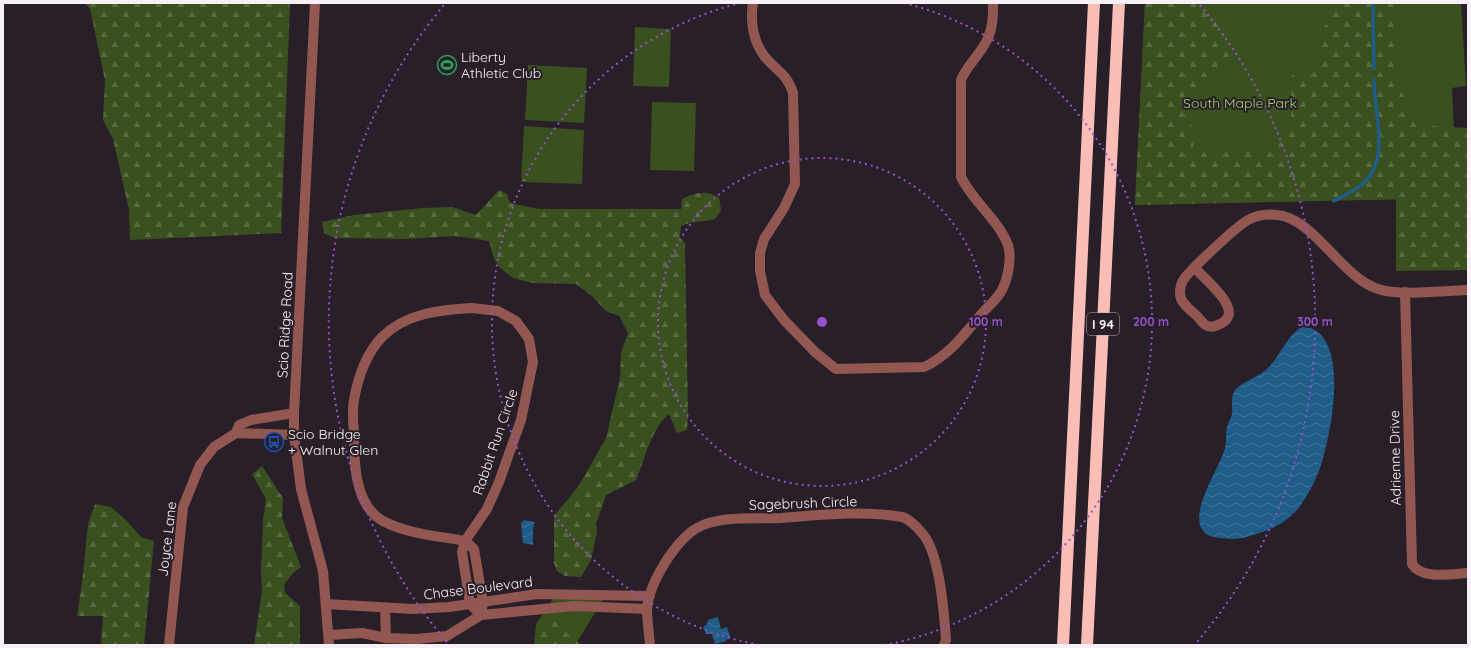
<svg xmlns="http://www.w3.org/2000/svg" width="1471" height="648" font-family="Quicksand,sans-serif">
<defs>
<pattern id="forest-firs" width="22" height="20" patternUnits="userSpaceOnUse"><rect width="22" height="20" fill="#3a501f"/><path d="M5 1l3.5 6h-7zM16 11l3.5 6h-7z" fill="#576a40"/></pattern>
<pattern id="water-waves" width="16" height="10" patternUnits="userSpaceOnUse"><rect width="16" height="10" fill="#1f5c88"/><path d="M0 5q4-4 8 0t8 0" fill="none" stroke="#40749a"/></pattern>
</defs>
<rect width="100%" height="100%" fill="#281f29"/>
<g fill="#3a501f">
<polygon points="1145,3 1461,3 1466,86 1452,88 1456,171 1462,198 1135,205"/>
<polygon points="635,27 671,29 669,87 633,86"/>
<polygon points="528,65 587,68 584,123 525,120"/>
<polygon points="652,102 696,103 694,171 650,170"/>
<polygon points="524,126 584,130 582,184 521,182"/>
<polygon points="557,593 604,598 577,642 534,645 536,624"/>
</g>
<g fill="url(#forest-firs)">
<polygon points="85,3 290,3 281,233 130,240 129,210 113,139 103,120 105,80 90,9"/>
<polygon points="1145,3 1199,3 1221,22 1230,58 1213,82 1193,98 1191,136 1195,150 1268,151 1291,134 1291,76 1308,71 1320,60 1320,37 1327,21 1331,3 1393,3 1395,77 1417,125 1468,128 1468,270 1396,271 1396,199 1135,205"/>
<path d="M499 190 507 194 510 203 539 209H681L682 199C695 192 705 190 719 197L721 210 715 219C704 222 690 221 681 226L680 237 685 243 688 413 687 430 677 433 669 414C651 429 645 459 636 480L606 495 596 524 597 532 591 560 581 577 565 576 557 571 554 563V516L578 487 606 438 620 378 621 353 628 333 619 316 606 311 592 296 576 284 532 283 513 278 499 267 493 256 489 241 455 236 406 239 334 238 324 233 322 222 354 215 422 208 452 207 476 215Z"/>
<polygon points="262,466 283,498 282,518 301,567 293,573 284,585 285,593 300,606 300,645 254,645 262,591 261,572 263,520 266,499 252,474"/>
<polygon points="95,504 111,507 127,521 141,537 154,541 144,645 101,645 103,616 77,616 82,583 88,524"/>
<polygon points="561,618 576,640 581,645 534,645 543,629"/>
</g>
<g fill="url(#water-waves)">
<path d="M1304 326C1352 334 1331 434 1321 465 1316 480 1306 500 1295 512 1282 526 1264 532 1247 537 1236 540 1225 539 1214 537 1177 528 1220 469 1225 448 1227 441 1225 432 1228 424 1229 421 1232 417 1232 413 1233 404 1230 398 1235 390 1239 384 1260 376 1268 368 1281 355 1287 334 1304 326Z"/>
<polygon points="524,520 535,522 533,528 533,545 523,543 521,523"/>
<polygon points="718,617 721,629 727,627 730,636 726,641 715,644 712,634 706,634 703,627 707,624 708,620"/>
</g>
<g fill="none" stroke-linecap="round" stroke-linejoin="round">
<g stroke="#1f5c88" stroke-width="3.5">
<polyline points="1373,3 1374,69"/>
<path d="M1334 201C1347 194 1367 185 1373 171 1386 145 1374 108 1374 80"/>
</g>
<g stroke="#935752" stroke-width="10">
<path d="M753 3C750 21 753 42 765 57 777 71 787 74 793 93L795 184 784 208 764 239 760 253V271L765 295 784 320 815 352 836 369 924 367C950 355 966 332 984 311 990 305 998 298 1002 290 1008 278 1012 258 1008 245 998 219 973 202 961 177V80C967 65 980 55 987 40 993 28 993 16 993 3"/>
<path d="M1195 268C1207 282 1251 315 1215 326 1207 329 1202 322 1198 317 1192 311 1180 303 1180 294 1180 288 1181 283 1184 279 1190 270 1239 224 1248 220 1257 215 1268 214 1277 215 1314 218 1341 277 1378 289 1397 296 1446 291 1468 290"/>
<path d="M1405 292 1412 564C1422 580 1451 574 1468 573"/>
<path d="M472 308 498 311 516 321 529 339 533 362 521 420 499 482 487 509 465 541C439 536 407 534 383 521 354 505 354 461 354 433 353 422 352 410 354 400 358 377 366 354 382 337 406 313 440 310 472 308Z"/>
<polyline points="236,433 239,425 251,420 294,413"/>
<polygon points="465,541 474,549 483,602 481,615 470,604 462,552"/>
<polyline points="326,604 413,609 449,607 537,594 650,596"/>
<polyline points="385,608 386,638"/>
<polyline points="329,635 362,633 386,638 417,639 447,636 481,615 574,606 647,609"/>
<polyline points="169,645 183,507 200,465 214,447 236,433 294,435"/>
<path d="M650 645C649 633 647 620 647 609 649 583 675 541 697 528 720 515 756 519 781 518 819 515 864 510 902 517 908 518 917 527 921 532 940 551 944 613 946 640L944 645"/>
</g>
<polyline stroke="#935752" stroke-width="10" points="315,3 294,413 294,435 301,489 323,571 329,645"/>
<g stroke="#fabeb7" stroke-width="12">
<polyline points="1063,645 1094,3"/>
<polyline points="1087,645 1119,3"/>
</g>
</g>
<g fill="none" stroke="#9453ca" stroke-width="2" stroke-dasharray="2 4">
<circle cx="822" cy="322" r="164"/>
<path d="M759 645A329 329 0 0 1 740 3M904 3A329 329 0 0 1 885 645"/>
<path d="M447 642A493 493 0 0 1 444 5M1200 5A493 493 0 0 1 1197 642"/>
</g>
<defs>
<symbol id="stadium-ring" viewBox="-11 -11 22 22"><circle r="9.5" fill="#281f29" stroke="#2e9e5b" stroke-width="1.5"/><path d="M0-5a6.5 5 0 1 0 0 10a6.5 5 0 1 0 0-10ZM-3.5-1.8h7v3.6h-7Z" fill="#2e9e5b"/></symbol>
<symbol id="bus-ring" viewBox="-11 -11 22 22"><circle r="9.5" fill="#281f29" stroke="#1a4fb4" stroke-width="1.5"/><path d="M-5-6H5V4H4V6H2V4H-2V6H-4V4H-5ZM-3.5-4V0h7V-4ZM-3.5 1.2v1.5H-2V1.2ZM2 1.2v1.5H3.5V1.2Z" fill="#1a4fb4"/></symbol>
</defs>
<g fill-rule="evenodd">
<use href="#stadium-ring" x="436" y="54" width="22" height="22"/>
<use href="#bus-ring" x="263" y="431" width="22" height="22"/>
</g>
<g text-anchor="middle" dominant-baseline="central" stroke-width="4" stroke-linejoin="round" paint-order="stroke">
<rect fill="#281f29" stroke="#b9b1b9" stroke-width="1" x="1087" y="313" width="32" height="22" rx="3"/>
<g font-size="13" font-weight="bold" fill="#f7f0f7">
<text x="1103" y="324">I 94</text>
</g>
<g font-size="14" fill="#f7f0f7" stroke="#281f29" text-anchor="start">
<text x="461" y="57">Liberty<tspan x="461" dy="16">Athletic Club</tspan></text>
<text x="288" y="434">Scio Bridge<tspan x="288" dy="16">+ Walnut Glen</tspan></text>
</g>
<g font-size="14" fill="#a1d367" stroke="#281f29">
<text x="1240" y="103">South Maple Park</text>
</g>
<g font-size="14" fill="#f7f0f7" stroke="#281f29">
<text transform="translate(285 325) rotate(-87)">Scio Ridge Road</text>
<text transform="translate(495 442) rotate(-71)">Rabbit Run Circle</text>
<text transform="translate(1395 458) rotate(-91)">Adrienne Drive</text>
<text transform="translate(803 503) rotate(-2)">Sagebrush Circle</text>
<text transform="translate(167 539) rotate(-83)">Joyce Lane</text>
<text transform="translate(478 588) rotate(-7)">Chase Boulevard</text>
</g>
</g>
<circle cx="822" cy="322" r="6" fill="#9453ca" stroke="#281f29" stroke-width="2"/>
<g font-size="12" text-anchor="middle" font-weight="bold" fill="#9453ca" stroke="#281f29" stroke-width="4" stroke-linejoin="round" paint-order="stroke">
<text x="986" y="326">100 m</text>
<text x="1151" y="326">200 m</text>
<text x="1315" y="326">300 m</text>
</g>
<rect width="1471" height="648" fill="none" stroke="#f7f0f7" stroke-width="8"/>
</svg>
